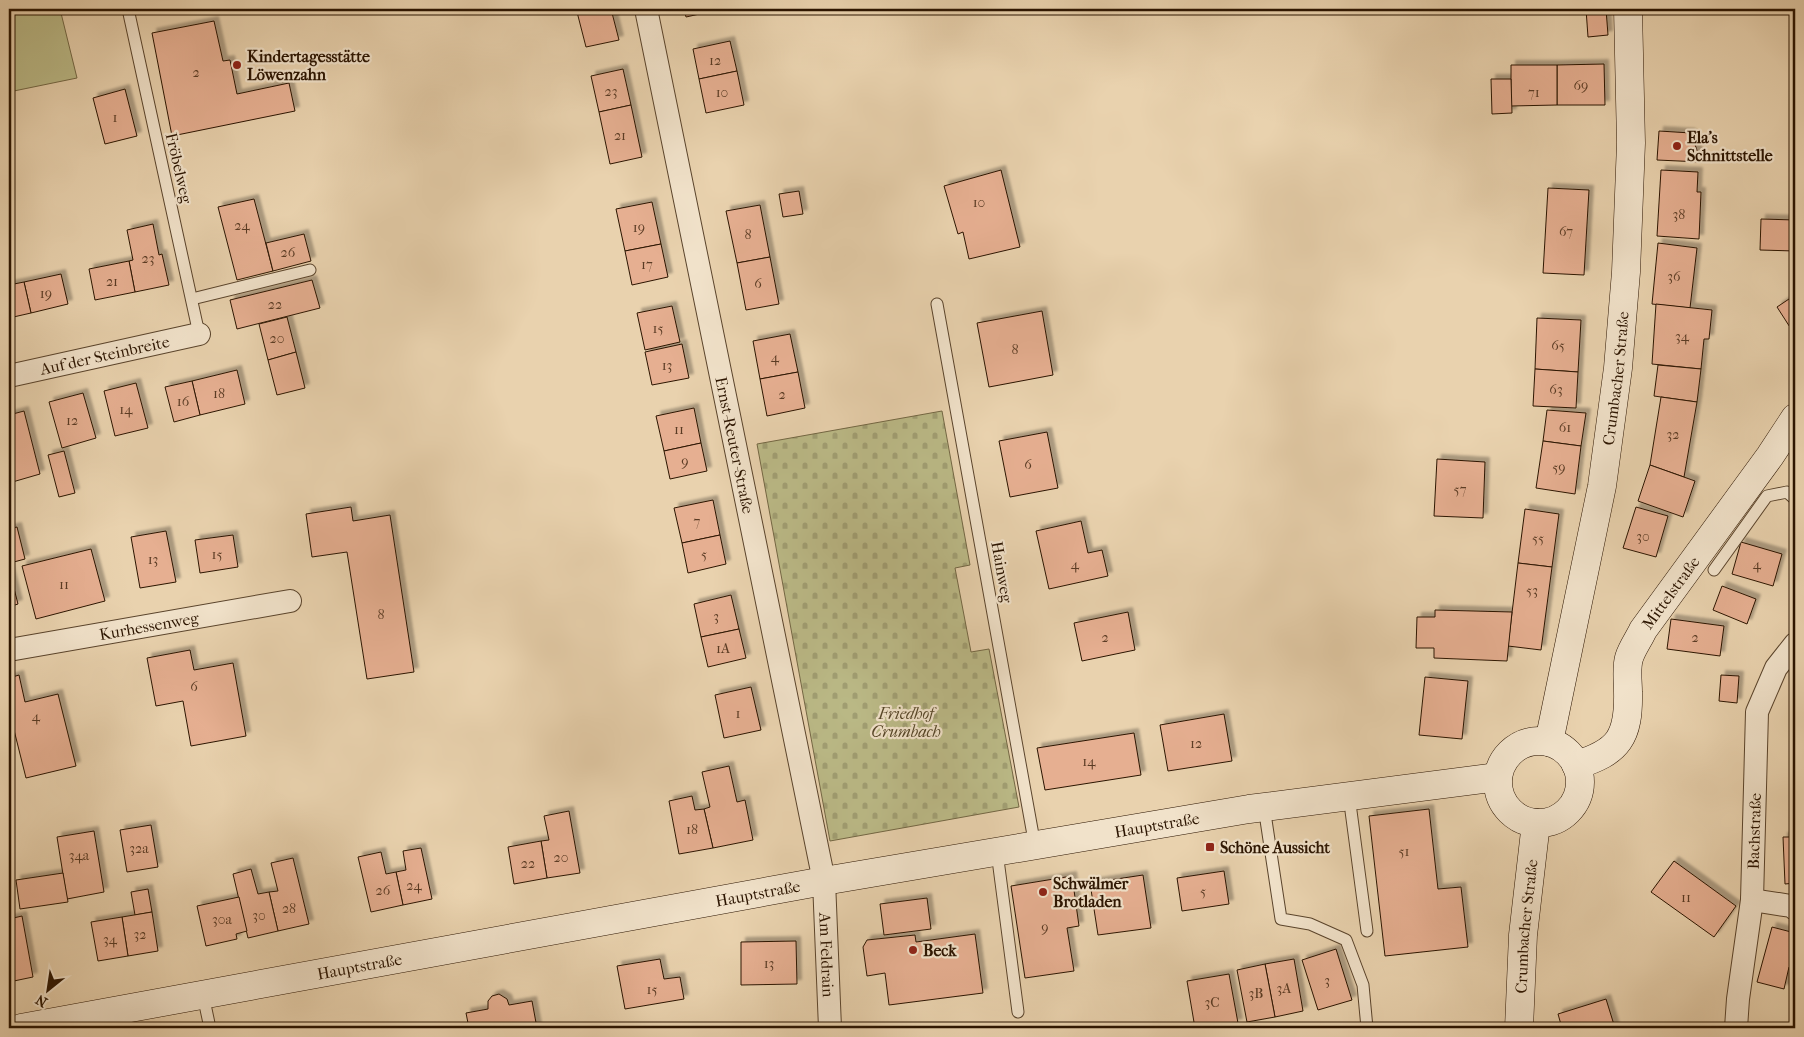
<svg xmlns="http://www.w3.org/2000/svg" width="1804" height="1037" font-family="'IM FELL French Canon',serif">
<defs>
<pattern id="cemetery-stones" width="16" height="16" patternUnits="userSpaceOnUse" patternTransform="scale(1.25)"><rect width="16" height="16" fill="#bbba87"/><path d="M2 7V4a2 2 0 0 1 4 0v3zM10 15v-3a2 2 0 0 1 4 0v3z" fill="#a19f73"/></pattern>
<filter id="shadow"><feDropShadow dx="4.5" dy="-4.5" stdDeviation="1" flood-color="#0004"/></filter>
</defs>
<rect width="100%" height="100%" fill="#e9d2ae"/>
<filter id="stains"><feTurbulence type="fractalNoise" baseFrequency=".004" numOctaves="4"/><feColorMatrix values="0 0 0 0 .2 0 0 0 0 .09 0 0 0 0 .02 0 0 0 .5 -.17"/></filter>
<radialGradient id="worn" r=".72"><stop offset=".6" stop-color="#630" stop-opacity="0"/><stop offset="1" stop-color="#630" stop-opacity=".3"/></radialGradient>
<polygon fill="#bbba87" stroke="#736744" points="9,9 60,9 77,78 9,92"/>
<polygon fill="url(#cemetery-stones)" stroke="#736744" points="942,411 970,565 955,568 971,652 989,649 1019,807 830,841 757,444"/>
<g fill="#e6af91" stroke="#2b1400" filter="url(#shadow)">
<polygon points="591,9 611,9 619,40 586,47 577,12"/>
<polygon points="684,9 722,9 686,17"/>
<polygon points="1586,9 1606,9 1608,35 1588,37"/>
<polygon points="214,21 223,61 230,60 237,94 289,83 295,111 172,136 152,33"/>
<polygon points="730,41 737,71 699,79 693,49"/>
<polygon points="1604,64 1605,105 1557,105 1557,65"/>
<polygon points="1511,65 1557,65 1557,105 1511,106"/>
<polygon points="623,69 631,105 599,112 591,76"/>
<polygon points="737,71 744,105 706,113 699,79"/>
<polygon points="1491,79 1511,79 1512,113 1492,114"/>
<polygon points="125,89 137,136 105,144 93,98"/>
<polygon points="631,105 642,157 610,164 599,112"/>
<polygon points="1659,131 1691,133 1701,162 1657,160"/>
<polygon points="1001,170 1020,247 969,259 963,232 958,234 944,186"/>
<polygon points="1661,170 1698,172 1697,192 1701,192 1699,239 1657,236"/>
<polygon points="1548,188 1589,190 1584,275 1543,273"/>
<polygon points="799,191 803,214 783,217 779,194"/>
<polygon points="254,199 273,271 237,280 218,207"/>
<polygon points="652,202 661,244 625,251 616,209"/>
<polygon points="760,205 770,257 737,263 726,211"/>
<polygon points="1761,219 1795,220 1795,251 1760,250"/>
<polygon points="153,224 159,255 162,254 169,285 135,292 129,261 133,260 127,230"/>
<polygon points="304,234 311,261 273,271 266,243"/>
<polygon points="1658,243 1697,248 1690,308 1652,304"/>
<polygon points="661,244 668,277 632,285 625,251"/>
<polygon points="770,257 779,304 746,310 737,263"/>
<polygon points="129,261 135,292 95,300 89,269"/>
<polygon points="61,274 68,304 31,313 24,282"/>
<polygon points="312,280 320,308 237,329 230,300"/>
<polygon points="24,282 31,313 9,318 9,285"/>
<polygon points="1795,295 1795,335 1777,307"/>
<polygon points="1656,304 1712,310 1709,339 1704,339 1701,369 1652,364"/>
<polygon points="672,306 680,342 645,350 637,313"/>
<polygon points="1042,311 1053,375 989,387 977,323"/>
<polygon points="287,317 296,352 268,360 259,324"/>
<polygon points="1537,318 1581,320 1578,372 1535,369"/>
<polygon points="790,334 798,372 760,379 753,341"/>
<polygon points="682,344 689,378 652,385 645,352"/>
<polygon points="296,352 305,388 277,395 268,360"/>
<polygon points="1658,365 1701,369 1697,402 1654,396"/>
<polygon points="1535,369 1578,372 1576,408 1533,406"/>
<polygon points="237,370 245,404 200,415 192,381"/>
<polygon points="798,372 805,408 767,416 760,379"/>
<polygon points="192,381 200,415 174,422 165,387"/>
<polygon points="136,383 148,428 115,436 104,391"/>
<polygon points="83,393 96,438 62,448 49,402"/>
<polygon points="1661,397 1697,402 1684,477 1650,465"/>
<polygon points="694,408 701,443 664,451 656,416"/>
<polygon points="1547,410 1586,413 1581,446 1543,441"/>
<polygon points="24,411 40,474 9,483 9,415"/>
<polygon points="1047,432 1058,488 1010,497 999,441"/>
<polygon points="1543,441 1581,446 1575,494 1536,488"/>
<polygon points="701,443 707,471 670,479 664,451"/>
<polygon points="64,451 75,493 59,497 48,455"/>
<polygon points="1437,459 1485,462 1483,518 1434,516"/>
<polygon points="1650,465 1695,481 1683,517 1638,501"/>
<polygon points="713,500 720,535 682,543 674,508"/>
<polygon points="351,507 353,521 390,515 414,672 367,679 347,552 312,557 306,514"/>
<polygon points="1636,507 1668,516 1656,557 1623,548"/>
<polygon points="1525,509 1559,514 1552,567 1518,563"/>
<polygon points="1081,521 1088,553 1102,550 1108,576 1049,589 1036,531"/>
<polygon points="17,527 25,559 10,563 9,529"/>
<polygon points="166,531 176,582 140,588 131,537"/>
<polygon points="233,535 238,567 200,573 195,540"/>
<polygon points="720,535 726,564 688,573 682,543"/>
<polygon points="1741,542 1782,554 1773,586 1732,574"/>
<polygon points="91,549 105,601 36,619 22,566"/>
<polygon points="1518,563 1552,567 1541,650 1508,646"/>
<polygon points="9,569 18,604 9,607"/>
<polygon points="1722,586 1756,599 1747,624 1713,610"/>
<polygon points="731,595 739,629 701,637 694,604"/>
<polygon points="1435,610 1512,612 1507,661 1434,658 1434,648 1416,648 1417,617 1435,617"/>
<polygon points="1128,612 1135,650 1082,661 1074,623"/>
<polygon points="1671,619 1724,626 1720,656 1667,649"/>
<polygon points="739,629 746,658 708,667 701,637"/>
<polygon points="190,650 194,670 233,663 246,736 191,746 183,701 156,706 147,658"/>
<polygon points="19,675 25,702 58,694 76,766 26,778 14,730 9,731 9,678"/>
<polygon points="1721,675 1739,676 1737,703 1719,701"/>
<polygon points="1425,677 1468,681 1462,739 1419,735"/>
<polygon points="751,687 761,730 724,738 715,695"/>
<polygon points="1224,714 1232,761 1168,771 1160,725"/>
<polygon points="1134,733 1141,775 1045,790 1037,748"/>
<polygon points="729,766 737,802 745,800 753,840 713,848 704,809 710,807 702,772"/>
<polygon points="692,796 695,810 704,809 713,848 679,854 669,801"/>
<polygon points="1429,809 1438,889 1461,887 1468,947 1385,956 1369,816"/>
<polygon points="569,811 580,873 547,878 541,841 549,840 544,816"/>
<polygon points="151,825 158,867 127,872 120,830"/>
<polygon points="94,831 104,892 67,899 57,837"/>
<polygon points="1783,837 1795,837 1795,883 1785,884"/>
<polygon points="541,841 547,878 514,884 508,847"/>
<polygon points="421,848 432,899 403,905 396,872 406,870 403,851"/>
<polygon points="381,852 386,874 396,872 403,905 371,912 358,857"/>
<polygon points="293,858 309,924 278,931 269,892 278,891 271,863"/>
<polygon points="1674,861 1736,906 1714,937 1651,892"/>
<polygon points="251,869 258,894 269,892 278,931 248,938 233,874"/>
<polygon points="1224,871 1229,904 1182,911 1177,878"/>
<polygon points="63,873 68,902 20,909 16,880"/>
<polygon points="1143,875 1151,928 1098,935 1090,883"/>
<polygon points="1072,876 1079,926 1067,928 1074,971 1025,978 1011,886"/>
<polygon points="148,889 152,912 135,915 131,892"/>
<polygon points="239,897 247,931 236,934 237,939 206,946 197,906"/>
<polygon points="927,898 931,929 884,935 880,904"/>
<polygon points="152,912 158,951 128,956 122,917"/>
<polygon points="22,916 33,977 9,982 9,919"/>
<polygon points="122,917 128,956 98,961 91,922"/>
<polygon points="1772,927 1795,933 1795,969 1789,967 1784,989 1757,982"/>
<polygon points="975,934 983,993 889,1005 885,973 867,976 863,947 867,940 915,935 916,942"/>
<polygon points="796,941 797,984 741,985 741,942"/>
<polygon points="1336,949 1352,1000 1318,1010 1302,960"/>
<polygon points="660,959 664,979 680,977 684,999 625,1009 617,966"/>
<polygon points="1294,959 1303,1011 1275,1017 1265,964"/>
<polygon points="1265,964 1275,1017 1247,1022 1237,970"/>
<polygon points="1229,974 1238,1023 1209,1028 1195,1028 1187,981"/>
<polygon points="499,994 507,999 509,1005 532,1001 537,1028 469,1028 466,1013 488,1009 488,1001 492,996"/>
<polygon points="1606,999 1615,1028 1562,1028 1558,1014"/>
</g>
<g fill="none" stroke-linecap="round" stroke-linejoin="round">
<defs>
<g id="lane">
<polyline points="128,9 199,334"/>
<polyline points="192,299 310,270"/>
<polyline points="937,304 1035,846"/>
<polyline points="1714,570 1767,496 1787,492 1795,499"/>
<polyline points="1349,796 1367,931"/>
<polyline points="1264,807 1281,919 1310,924 1346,940 1363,985 1367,1028"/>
<polyline points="997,852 1018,1012"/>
<polyline points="203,995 210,1028"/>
</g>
<g id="street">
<path id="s1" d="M646 9 824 881 830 1028"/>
<path id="s2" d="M9 376 199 334"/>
<path id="s3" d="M9 650 290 601"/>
<polyline points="1752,900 1791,906 1795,909"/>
<path id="s4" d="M1736 1028 1738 999 1752 900 1757 712 1776 668 1795 644"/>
</g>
<g id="secondary">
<circle cx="1539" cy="782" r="41"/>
<path id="s5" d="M1549 742 1602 486 1618 368 1626 272 1631 143 1628 9"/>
<path id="s6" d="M1576 765C1619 752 1629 737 1628 692 1628 682 1626 668 1629 658 1632 648 1639 639 1643 630L1770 456 1795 418"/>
<path id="s7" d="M21 1028 824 881 1249 809 1498 777"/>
<path id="s8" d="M1519 1028 1523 935 1536 823"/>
</g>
</defs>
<use href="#lane" stroke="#5a442c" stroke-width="13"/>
<use href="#street" stroke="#5a442c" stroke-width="24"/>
<use href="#secondary" stroke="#2b1400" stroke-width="29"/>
<use href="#lane" stroke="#f1e2ca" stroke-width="11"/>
<use href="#street" stroke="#f1e2ca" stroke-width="22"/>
<use href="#secondary" stroke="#f1e2ca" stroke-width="28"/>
</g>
<g fill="#8f2418" stroke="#f1e2ca" stroke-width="2">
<circle cx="237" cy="65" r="5"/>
<circle cx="1677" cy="146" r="5"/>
<rect x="1205" y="842" width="10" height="10" rx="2.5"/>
<circle cx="1043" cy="892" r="5"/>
<circle cx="913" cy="950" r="5"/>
</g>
<g text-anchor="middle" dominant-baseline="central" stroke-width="4.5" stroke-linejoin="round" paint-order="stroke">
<g font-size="14" fill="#5a3b24">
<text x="715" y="60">12</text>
<text x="196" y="72">2</text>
<text x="1581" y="85">69</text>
<text x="611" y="91">23</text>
<text x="722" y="92">10</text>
<text x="1534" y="92">71</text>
<text x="115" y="117">1</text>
<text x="620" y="135">21</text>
<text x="979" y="202">10</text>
<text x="1679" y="214">38</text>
<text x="242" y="225">24</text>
<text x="639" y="227">19</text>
<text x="1566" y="231">67</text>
<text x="748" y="234">8</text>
<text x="288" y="252">26</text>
<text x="148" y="258">23</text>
<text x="647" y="264">17</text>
<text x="1674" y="276">36</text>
<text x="112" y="281">21</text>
<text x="758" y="283">6</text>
<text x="46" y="293">19</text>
<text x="275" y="304">22</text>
<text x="658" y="328">15</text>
<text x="1682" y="336">34</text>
<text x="277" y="338">20</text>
<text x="1558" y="345">65</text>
<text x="1015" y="349">8</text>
<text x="775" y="357">4</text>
<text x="667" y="365">13</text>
<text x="1556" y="389">63</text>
<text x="219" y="393">18</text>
<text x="782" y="394">2</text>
<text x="183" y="401">16</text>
<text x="126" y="409">14</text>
<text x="72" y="420">12</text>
<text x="1565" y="427">61</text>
<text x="679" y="429">11</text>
<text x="1673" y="434">32</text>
<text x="685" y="461">9</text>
<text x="1028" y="464">6</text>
<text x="1559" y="467">59</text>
<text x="1460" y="489">57</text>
<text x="697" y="521">7</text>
<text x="1643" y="536">30</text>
<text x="1538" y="538">55</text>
<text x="217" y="554">15</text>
<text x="704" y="554">5</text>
<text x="153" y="559">13</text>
<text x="1075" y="564">4</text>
<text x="1757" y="564">4</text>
<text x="64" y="584">11</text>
<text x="1532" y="590">53</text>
<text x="381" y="614">8</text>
<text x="716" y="616">3</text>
<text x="1105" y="637">2</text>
<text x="1695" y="637">2</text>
<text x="723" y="648">1A</text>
<text x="194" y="686">6</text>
<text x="738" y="713">1</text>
<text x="36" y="716">4</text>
<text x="1196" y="743">12</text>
<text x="1089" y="761">14</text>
<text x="692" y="829">18</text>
<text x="139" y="848">32a</text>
<text x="1404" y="851">51</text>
<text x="79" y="855">34a</text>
<text x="561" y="857">20</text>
<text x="528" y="863">22</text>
<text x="414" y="885">24</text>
<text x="383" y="890">26</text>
<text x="1203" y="891">5</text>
<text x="1686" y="897">11</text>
<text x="289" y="908">28</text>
<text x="259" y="915">30</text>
<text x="222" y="919">30a</text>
<text x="1045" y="927">9</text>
<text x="140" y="934">32</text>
<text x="110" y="939">34</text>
<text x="769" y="963">13</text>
<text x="1327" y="980">3</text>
<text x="1284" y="988">3A</text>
<text x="652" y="989">15</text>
<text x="1256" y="993">3B</text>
<text x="1212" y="1002">3C</text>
</g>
<g font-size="16" font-weight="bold" fill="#2b1400" stroke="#f1e2ca" text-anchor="start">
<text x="247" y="56">Kindertagesstätte<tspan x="247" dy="18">Löwenzahn</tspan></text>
<text x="1687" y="137">Ela's<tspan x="1687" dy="18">Schnittstelle</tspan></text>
<text x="1220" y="847">Schöne Aussicht</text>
<text x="1053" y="883">Schwälmer<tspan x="1053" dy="18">Brotladen</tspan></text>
<text x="923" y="950">Beck</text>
</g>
<g font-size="16" fill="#2b1400" stroke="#f1e2ca">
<text transform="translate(179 168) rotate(77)">Fröbelweg</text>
<text stroke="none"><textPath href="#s2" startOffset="98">Auf der Steinbreite</textPath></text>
<text stroke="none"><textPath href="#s5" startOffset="370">Crumbacher Straße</textPath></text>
<text stroke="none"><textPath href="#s1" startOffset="445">Ernst-Reuter-Straße</textPath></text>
<text transform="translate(1002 572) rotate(80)">Hainweg</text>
<text stroke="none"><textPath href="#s6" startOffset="212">Mittelstraße</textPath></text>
<text stroke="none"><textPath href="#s3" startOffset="142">Kurhessenweg</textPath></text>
<text stroke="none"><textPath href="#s7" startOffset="1154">Hauptstraße</textPath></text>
<text stroke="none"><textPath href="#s4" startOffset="198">Bachstraße</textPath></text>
<text stroke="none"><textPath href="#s7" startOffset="749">Hauptstraße</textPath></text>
<text stroke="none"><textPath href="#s8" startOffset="102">Crumbacher Straße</textPath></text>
<text stroke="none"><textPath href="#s1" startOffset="964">Am Feldrain</textPath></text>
<text stroke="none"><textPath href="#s7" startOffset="344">Hauptstraße</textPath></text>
</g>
<g font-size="16" font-style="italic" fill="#564628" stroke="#f1e2ca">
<text x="906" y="713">Friedhof<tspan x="906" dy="18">Crumbach</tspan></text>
</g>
</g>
<rect width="1804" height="1037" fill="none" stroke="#e9d2ae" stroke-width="30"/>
<rect x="10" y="10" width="1784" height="1017" fill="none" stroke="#2b1400" stroke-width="2.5"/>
<rect x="15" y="15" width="1774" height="1007" fill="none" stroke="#2b1400"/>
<g transform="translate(48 990) rotate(210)" stroke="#f1e2ca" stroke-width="4" paint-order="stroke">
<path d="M0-4L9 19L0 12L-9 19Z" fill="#2b1400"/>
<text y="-8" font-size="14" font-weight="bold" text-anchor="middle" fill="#2b1400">N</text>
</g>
<rect width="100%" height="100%" filter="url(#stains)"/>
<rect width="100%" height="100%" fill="url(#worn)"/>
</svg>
